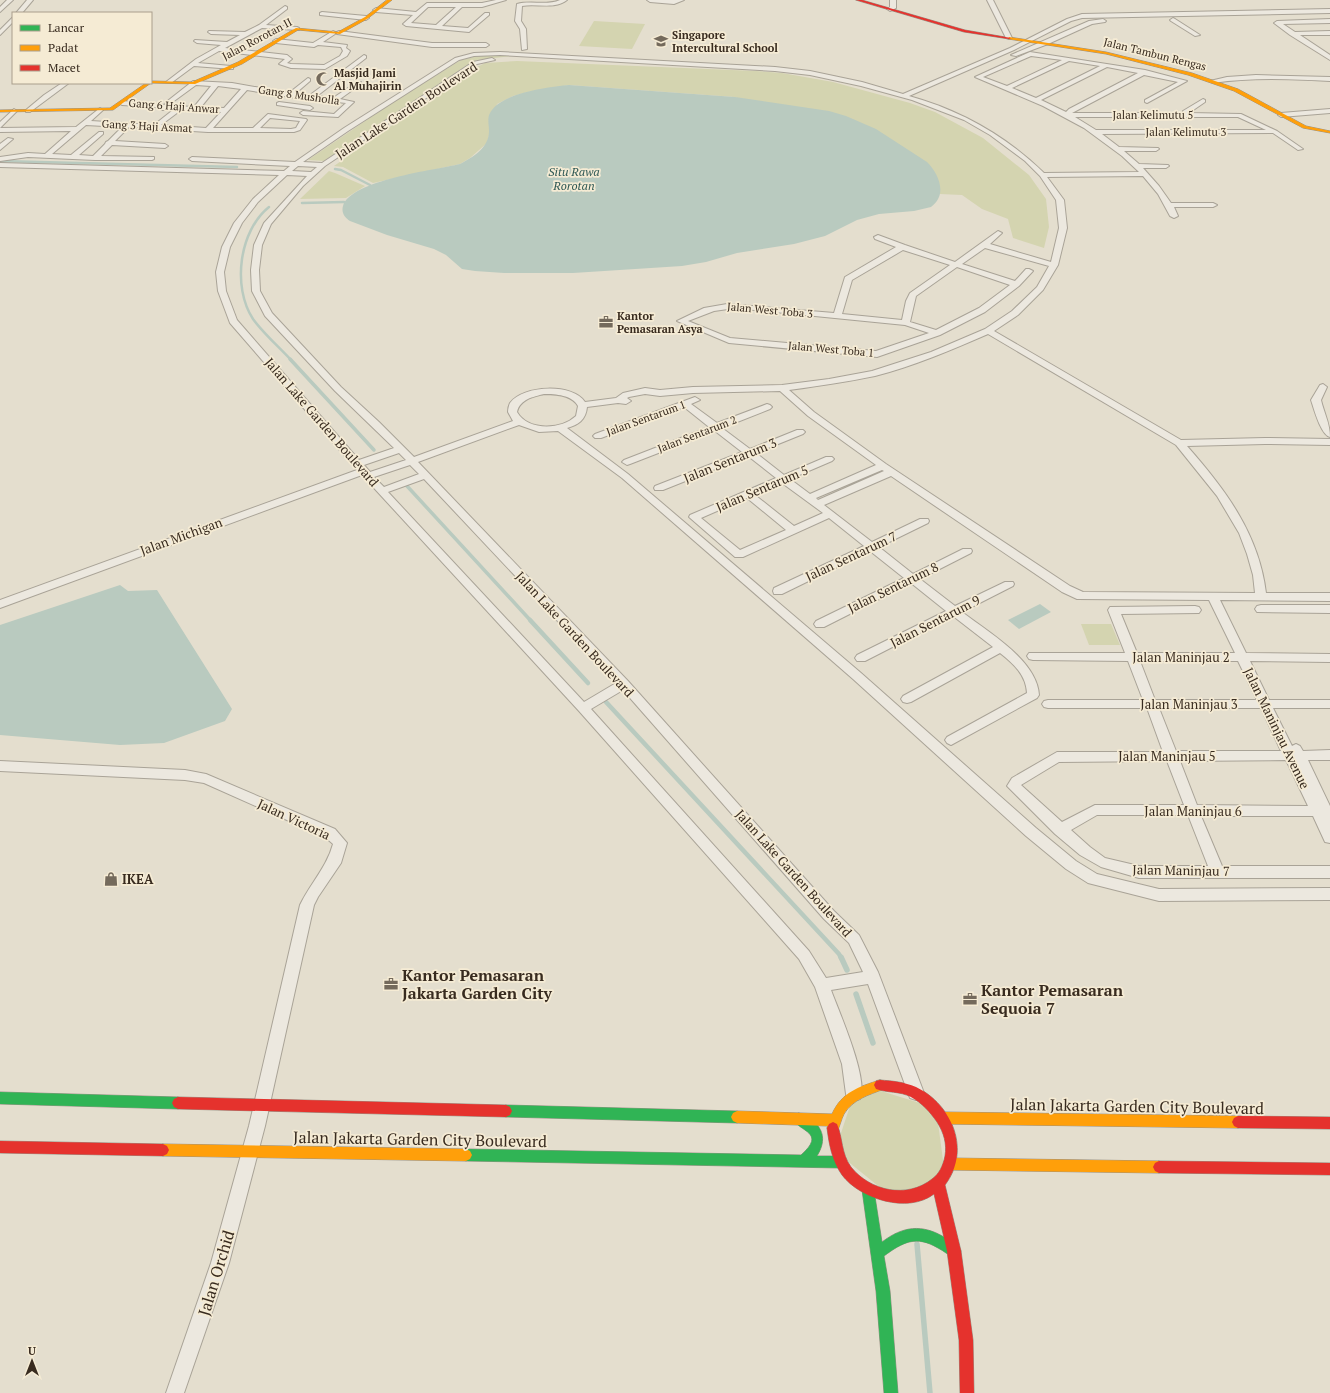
<svg xmlns="http://www.w3.org/2000/svg" width="1330" height="1393" font-family="'PT Serif',serif">
<rect width="100%" height="100%" fill="#e4dece"/>
<g fill="#d4d4b0">
<polygon points="594,21 645,24 632,49 579,46"/>
<polygon points="483,55 512,56 477,60 469,64 324,161 308,160 396,100 461,60"/>
<polygon points="517,61 756,71 782,73 833,82 910,103 935,112 983,138 1029,175 1046,199 1049,227 1044,248 1013,238 1008,219 982,209 962,195 940,194 940,186 735,97 569,85 528,92 513,96 497,104 487,143 470,158 460,164 373,183 343,167 334,166 471,70 485,63"/>
<polygon points="329,171 335,173 365,186 346,198 300,199"/>
<polygon points="1081,624 1111,624 1120,645 1089,645"/>
<polygon points="868,1087 936,1108 945,1175 893,1198 835,1151 854,1094"/>
</g>
<g fill="#b9cabf">
<path d="M569 85 735 97 829 111 846 116 876 129 927 162C939 174 948 195 931 207L914 211 879 214 857 220 825 236 794 244 737 253 706 262 682 266 573 273H504L475 271 462 269 446 255 434 249 387 235 350 221C345 218 341 213 343 206 351 180 435 170 460 164 473 157 489 148 489 131 489 125 487 118 490 113 500 93 548 87 569 85Z"/>
<polygon points="120,585 128,591 157,590 232,709 225,721 164,743 120,745 0,735 0,625"/>
<polygon points="1040,604 1051,612 1019,629 1008,620"/>
</g>
<g fill="none" stroke-linecap="round" stroke-linejoin="round">
<g stroke="#b9cabf" stroke-width="2.5">
<polyline points="0,161 237,167"/>
<polyline points="335,169 341,170 370,185"/>
<polyline points="302,203 344,202"/>
<path d="M269 207C239 231 232 287 253 319 263 333 279 347 291 360"/>
</g>
<g stroke="#b9cabf" stroke-width="3.5">
<polyline points="290,359 374,450"/>
<polyline points="407,486 531,621"/>
</g>
<g stroke="#b9cabf" stroke-width="4.5">
<polyline points="530,620 588,683"/>
<polyline points="606,702 839,954 841,958"/>
</g>
<g stroke="#b9cabf" stroke-width="5.5">
<polyline points="841,957 847,970"/>
<polyline points="856,994 873,1043"/>
<polyline points="917,1244 930,1393"/>
</g>
<defs>
<g id="street">
<polygon points="7,0 13,0 0,12 0,7"/>
<polygon points="27,0 33,0 22,13 16,13"/>
<path d="M496 0H506L482 7H462L442 26 468 28 485 13H489V15L469 32 406 26 403 24 413 15 376 12 373 10 376 8 416 12 427 3H482ZM428 7H456L436 25 411 23Z"/>
<path d="M560 0H567C555 10 536 3 522 6L521 21 526 29 527 49 522 50 520 29 515 21 517 4C531 0 547 6 560 0Z"/>
<polygon points="647,0 684,0 674,4 650,2"/>
<polygon points="890,0 896,0 896,8 890,11 887,9 890,7"/>
<polygon points="987,0 993,0 1012,38 1011,39 1006,38"/>
<polygon points="285,6 287,7 287,9 266,25 297,27 299,28 299,30 262,28 225,48 287,55 292,59 287,63 291,64 324,65 340,56 343,51 341,47 318,45 314,47 276,43 273,41 276,39 313,43 333,31 335,32 335,34 323,42 347,45 346,48 350,51 347,56 325,69 291,68 279,64 285,59 219,51 198,63 231,66 233,67 233,69 194,66 171,83 166,82 196,59 221,45 197,43 194,41 195,40 227,42 240,35 211,34 208,32 209,31 245,32 259,25"/>
<path d="M1330 9V13L1082 18 1071 21 1014 50 909 96C960 110 1006 136 1044 173L1139 172 1122 156 1084 128 1043 106 975 77 1030 52 1145 70 1187 81 1147 103 1145 102V100L1178 82 1144 75 1072 113H1183V111L1203 99 1205 100V102L1189 113 1241 114 1277 131 1303 149 1298 150 1273 133 1102 134 1119 147 1158 148 1159 149 1156 151H1124L1139 164 1168 165 1169 166 1166 168H1143L1159 186 1171 203H1213L1217 205 1213 207H1174L1178 216 1174 218 1170 216 1158 194 1143 176 1047 177 1064 200 1067 228 1058 265 1043 290 1018 315 994 331 1181 440 1265 438 1330 439V445L1265 444 1187 446C1225 489 1259 534 1266 593H1330V601L1220 600 1246 653 1330 654V662L1250 661 1269 700H1330V708H1273L1292 746 1296 744 1300 746 1303 751 1330 750V760H1308L1330 806V843L1325 842 1313 816H1201L1222 866H1330V878H1139L1101 867 1080 855 1055 834 1007 786 1012 778 1057 752H1163L1147 708H1048L1044 707 1042 704 1044 701 1048 700H1143L1128 661 1033 660 1029 659 1027 656 1029 653H1125L1108 610 1110 607 1195 606 1199 607 1201 610 1199 613 1121 614 1137 653H1235L1209 600 1077 599 1062 592 891 476 824 505 872 542 920 519H928L929 521 928 523 879 547 913 574 963 549H971L972 551 971 553 920 579 955 606 1005 582H1013L1014 584 1013 586 962 612C988 632 1037 660 1039 695L1037 698 951 745 947 743 945 740 947 737 1027 693C1026 675 1014 664 1000 653L911 702 907 703 903 702 901 699 903 696 993 647 953 616 865 661H857L855 658 857 655 946 611 911 583 824 627H816L814 624 816 621 904 578 870 551 782 594H774L773 591 774 588 864 546 829 518 743 557H735L689 517 690 515 776 478 748 456 663 490H655L654 488 655 486 742 452 715 431 630 464 627 465 622 462 624 460 709 427 684 407 601 438H595L593 436 595 434 695 397 700 400 691 404 717 423 767 404 770 405 772 407 770 409 722 428 750 449 797 430H803L805 432 803 434 756 453 784 475 826 457H832L834 459 832 461 790 479 810 494 876 465 808 416 780 391 693 393 660 396 645 394 629 397 627 398 631 401 626 404 618 403 587 407C586 420 578 425 567 428L628 474 861 673 1036 828 1076 861 1097 874 1159 889 1330 888V900L1159 901 1088 883 1066 869 1026 836 853 679 622 478 558 431 539 432 519 425 418 462 628 681 834 911 859 935 878 972 924 1093 922 1098 916 1100 910 1098 868 984 831 990C839 1012 869 1079 860 1099L854 1101 848 1099 846 1094 842 1064 815 987 799 959 579 711 362 475 0 608V600L357 470 230 323 218 291 216 272 222 247 234 223 253 199 279 175 0 167V163L284 171 290 166 192 161 189 159 192 157 295 162 344 128 455 58 474 53 500 52 775 67 810 71 862 82 903 94 1010 48 1067 19 1082 14ZM500 55 775 71 810 75 861 86 912 100 964 120 990 135 1025 161 1040 176 1056 200 1059 228 1051 262 990 244 1002 233 998 231 955 262 905 245 878 235 874 237 875 239 896 247 845 277 834 313 727 304 704 308 677 321 729 343 877 357 940 335 985 312 1019 286 1033 271 1029 269H1026L1015 281 962 264 985 248 1049 266 1037 287 1012 311 985 329 931 352 872 371 829 379 782 385 693 387 660 390 645 388 623 393 616 398 585 402C573 383 523 385 510 403 509 405 508 409 508 412L513 421 414 457 379 422 341 387 272 313 260 291 259 270 262 245 271 224 303 186 325 166 477 64 495 60 492 58 473 62 322 163 303 162 348 131 459 60 474 56ZM1031 56 1062 60 1007 86 983 77ZM1069 61 1100 66 1036 98 1012 88ZM1107 67 1138 73 1069 109 1066 112 1041 100ZM1075 117H1238L1266 130H1096ZM298 166 317 167 311 172 292 171ZM287 175 307 176 264 223 254 245 251 270 252 291 265 316 335 391 394 448 359 460 237 320 226 291 224 272 230 247 242 223 258 202ZM903 250 950 265 910 293 906 301 902 320 842 314 852 280ZM957 267 1010 285 979 308 936 330 910 322 916 296ZM735 308 905 325 929 333 876 351 730 338 688 321 714 311ZM988 334 1176 445 1217 496 1239 533 1247 554 1253 575 1255 593 1083 592 1070 586 886 464 814 412 789 390C818 386 846 382 875 376 914 366 951 350 988 334ZM544 394C556 394 572 395 578 406L576 416C561 430 528 431 517 412 520 399 533 397 544 394ZM399 453 406 460 370 472 364 465ZM410 465 419 474 384 487 374 477ZM882 470 884 471 818 500 816 498ZM424 479 616 683 584 702 388 492ZM782 483 823 513 794 526 755 495ZM747 498 786 530 740 550 701 518ZM1140 661H1238L1257 700H1155ZM623 690 824 919 849 943 863 972 826 978 809 951 591 709ZM1159 708H1261L1281 751H1176ZM1286 760 1308 806 1197 805 1180 761ZM1167 761 1184 805H1095L1062 822 1021 785 1059 762ZM1097 815H1188L1208 866H1139L1105 858 1090 847 1071 830Z"/>
<polygon points="322,12 366,16 369,18 366,20 320,15 320,13"/>
<polygon points="13,17 13,22 0,35 0,30"/>
<polygon points="1173,18 1175,19 1200,35 1195,36 1171,21 1170,20"/>
<polygon points="1103,19 1106,21 1105,22 1092,24 1048,44 1016,56 1011,55 1089,21"/>
<polygon points="1330,19 1330,23 1283,24 1295,32 1330,31 1330,35 1300,35 1330,55 1330,60 1290,35 1274,23 1277,21"/>
<polygon points="339,31 432,43 486,43 489,45 486,47 432,47 337,34 337,32"/>
<path d="M364 55 366 56V58L317 96 333 98 357 82H361V84L340 99 354 102 338 117 303 115 300 113 303 111 334 114 346 103 290 97 247 90 213 128H253L268 114 306 119 307 120 300 130 294 132H208L129 127 115 141 165 144 168 146 165 148 112 145 101 156 154 157V159L152 160H95L28 157 0 161V157L28 153 45 154 71 131 0 132V128L76 127 100 108 103 110 102 111 91 121 154 125 173 110H162L156 107 122 105 119 103 122 101C147 103 170 106 194 107L211 86 196 85 170 104 165 103 193 81 232 83 289 93 308 78 310 79V81L296 93 310 95ZM218 86 241 89 224 108 201 107ZM181 110 221 112 206 128 161 125ZM270 118 300 121 296 128 291 129 260 128ZM86 125 122 127 108 141 106 142 105 144 93 156 79 155 103 134V132H99L71 155 52 154Z"/>
<path d="M1256 75 1330 77V81C1291 79 1252 77 1213 83L1210 81 1227 77Z"/>
<polygon points="62,83 69,83 30,112 26,112 26,110 44,95"/>
<polygon points="279,102 310,106 313,108 310,110 277,105 277,103"/>
<polygon points="14,109 17,111 0,128 0,122"/>
<polygon points="1330,109 1330,113 1281,117 1278,115 1281,113"/>
<polygon points="8,138 13,139 0,150 0,144"/>
<path d="M1323 384 1327 387 1321 400C1324 413 1330 423 1330 437 1321 435 1314 409 1311 400L1320 385Z"/>
<polygon points="1261,605 1330,605 1330,613 1257,612 1255,609 1257,606"/>
<path d="M0 761 185 770 206 774 335 829 347 843 341 863 318 897 314 905 265 1126 229 1263 184 1393H166L211 1263 249 1126 300 905C310 884 327 867 333 844L325 837 204 783 185 780 0 771Z"/>
</g>
<g id="fast">
<polygon points="0,1092 178,1097 182,1099 184,1103 182,1107 178,1109 0,1104"/>
<polygon points="506,1105 737,1111 741,1113 743,1117 741,1121 737,1123 506,1117 502,1115 500,1111 502,1107"/>
<path d="M799 1113C819 1121 830 1135 817 1156H840L844 1158 846 1162 844 1166 840 1168 466 1161 462 1159 460 1155 462 1151 466 1149 801 1155C827 1132 799 1132 793 1119L795 1115Z"/>
<path d="M868 1184 872 1186 874 1190 882 1242C903 1226 922 1224 944 1237 951 1240 958 1244 961 1251L959 1256 954 1258C948 1255 944 1251 938 1248 916 1235 903 1242 884 1256L890 1291 898 1393H884L876 1291 862 1190 864 1186Z"/>
</g>
<g id="slow">
<polygon points="387,0 392,0 367,19 340,34 298,30 242,64 195,84 151,83 113,110 0,112 0,110 110,108 146,83 151,83 151,81 192,82 238,62 296,28 338,32 365,17"/>
<polygon points="1009,37 1106,52 1192,73 1238,89 1306,126 1330,131 1330,133 1303,128 1234,91 1188,75 1106,54 1008,39"/>
<path d="M880 1080 884 1081 886 1085 884 1089C869 1095 853 1099 844 1114 841 1120 840 1126 837 1132L833 1134 829 1132 827 1128 828 1126 737 1123 733 1121 731 1117 733 1113 737 1111 832 1114C842 1092 858 1087 880 1080Z"/>
<polygon points="943,1112 1238,1116 1242,1118 1244,1122 1242,1126 1238,1128 943,1124 939,1122 937,1118 939,1114"/>
<polygon points="163,1144 466,1149 470,1151 472,1155 470,1159 466,1161 163,1156 159,1154 157,1150 159,1146"/>
<polygon points="950,1158 1159,1161 1163,1163 1165,1167 1163,1171 1159,1173 950,1170 946,1168 944,1164 946,1160"/>
</g>
<g id="jam">
<polygon points="856,0 862,0 965,30 1011,38 1009,39 964,32"/>
<path d="M880 1080C893 1081 904 1082 916 1087 953 1105 971 1151 945 1185L961 1251 973 1340 974 1393H960L959 1340 947 1251 934 1194C908 1214 860 1199 842 1175 832 1161 829 1144 827 1128L829 1124 833 1122 837 1124C843 1138 841 1153 851 1167 870 1191 907 1199 932 1179 939 1174 943 1166 945 1156 947 1144 944 1133 937 1122 930 1112 922 1103 911 1097 900 1091 887 1093 876 1089L874 1085 876 1081Z"/>
<polygon points="178,1097 506,1105 510,1107 512,1111 510,1115 506,1117 178,1109 174,1107 172,1103 174,1099"/>
<polygon points="1238,1116 1330,1117 1330,1129 1238,1128 1234,1126 1232,1122 1234,1118"/>
<polygon points="0,1141 163,1144 167,1146 169,1150 167,1154 163,1156 0,1153"/>
<polygon points="1159,1161 1330,1163 1330,1175 1159,1173 1155,1171 1153,1167 1155,1163"/>
</g>
</defs>
<use href="#street" stroke="#a9a397" stroke-width="2"/>
<use href="#fast" stroke="#999286" stroke-width="1"/>
<use href="#slow" stroke="#999286" stroke-width="1"/>
<use href="#jam" stroke="#999286" stroke-width="1"/>
<use href="#street" fill="#ece8df" fill-rule="evenodd"/>
<use href="#fast" fill="#30b455" fill-rule="evenodd"/>
<use href="#slow" fill="#ff9f0a" fill-rule="evenodd"/>
<use href="#jam" fill="#e5322d" fill-rule="evenodd"/>
</g>
<defs>
<symbol id="school-bare" viewBox="-9 -9 18 18"><path d="M0-5L7-2L0 1L-7-2ZM-4 1L0 2.5L4 1V4Q0 6-4 4Z" fill="#746a5c" stroke="#f5ebd4" stroke-width="2.5" paint-order="stroke"/></symbol>
<symbol id="mosque-bare" viewBox="-9 -9 18 18"><path d="M3.5-4.9A6 6 0 1 0 3.5 4.9A5 5 0 1 1 3.5-4.9Z" fill="#746a5c" stroke="#f5ebd4" stroke-width="2.5" paint-order="stroke"/></symbol>
<symbol id="office-bare" viewBox="-9 -9 18 18"><path d="M-6-3h4V-5.5h4V-3h4V5H-6ZM-1-4.5V-3h2v-1.5ZM-6 0V1H6V0Z" fill="#746a5c" stroke="#f5ebd4" stroke-width="2.5" paint-order="stroke"/></symbol>
<symbol id="shop-bare" viewBox="-9 -9 18 18"><path d="M-5-2.5h2.3a2.7 3.5 0 0 1 5.4 0H5L5.5 6h-11ZM-1.5-2.5h3a1.5 2.3 0 0 0-3 0Z" fill="#746a5c" stroke="#f5ebd4" stroke-width="2.5" paint-order="stroke"/></symbol>
</defs>
<g fill-rule="evenodd">
<use href="#school-bare" x="651" y="31" width="20" height="20"/>
<use href="#mosque-bare" x="313" y="69" width="20" height="20"/>
<use href="#office-bare" x="596" y="312" width="20" height="20"/>
<use href="#shop-bare" x="101" y="869" width="20" height="20"/>
<use href="#office-bare" x="381" y="974" width="20" height="20"/>
<use href="#office-bare" x="960" y="989" width="20" height="20"/>
</g>
<g text-anchor="middle" dominant-baseline="central" stroke-width="3.5" stroke-linejoin="round" paint-order="stroke">
<g font-size="11" font-weight="bold" fill="#382b1f" stroke="#f5ebd4" text-anchor="start">
<text x="672" y="35">Singapore<tspan x="672" dy="13">Intercultural School</tspan></text>
<text x="334" y="73">Masjid Jami<tspan x="334" dy="13">Al Muhajirin</tspan></text>
<text x="617" y="316">Kantor<tspan x="617" dy="13">Pemasaran Asya</tspan></text>
</g>
<g font-size="11" fill="#382b1f" stroke="#f5ebd4">
<text transform="translate(257 39) rotate(-28)">Jalan Rorotan II</text>
<text transform="translate(1155 54) rotate(14)">Jalan Tambun Rengas</text>
<text transform="translate(299 95) rotate(8)">Gang 8 Musholla</text>
<text transform="translate(174 106) rotate(4)">Gang 6 Haji Anwar</text>
<text x="1153" y="115">Jalan Kelimutu 5</text>
<text transform="translate(147 126) rotate(3)">Gang 3 Haji Asmat</text>
<text x="1186" y="132">Jalan Kelimutu 3</text>
<text transform="translate(770 310) rotate(5)">Jalan West Toba 3</text>
<text transform="translate(831 349) rotate(5)">Jalan West Toba 1</text>
<text transform="translate(646 418) rotate(-20)">Jalan Sentarum 1</text>
<text transform="translate(697 434) rotate(-21)">Jalan Sentarum 2</text>
</g>
<g font-size="12" font-style="italic" fill="#2e5854" stroke="#f5ebd4">
<text x="574" y="171">Situ Rawa<tspan x="574" dy="14">Rorotan</tspan></text>
</g>
<g font-size="13" fill="#382b1f" stroke="#f5ebd4">
<text transform="translate(406 110) rotate(-33)">Jalan Lake Garden Boulevard</text>
<text transform="translate(322 422) rotate(49)">Jalan Lake Garden Boulevard</text>
<text transform="translate(730 460) rotate(-22)">Jalan Sentarum 3</text>
<text transform="translate(762 488) rotate(-23)">Jalan Sentarum 5</text>
<text transform="translate(181 536) rotate(-20)">Jalan Michigan</text>
<text transform="translate(851 556) rotate(-25)">Jalan Sentarum 7</text>
<text transform="translate(893 587) rotate(-26)">Jalan Sentarum 8</text>
<text transform="translate(935 621) rotate(-27)">Jalan Sentarum 9</text>
<text transform="translate(575 634) rotate(47)">Jalan Lake Garden Boulevard</text>
<text x="1181" y="657">Jalan Maninjau 2</text>
<text x="1189" y="704">Jalan Maninjau 3</text>
<text transform="translate(1277 728) rotate(64)">Jalan Maninjau Avenue</text>
<text x="1167" y="756">Jalan Maninjau 5</text>
<text x="1193" y="811">Jalan Maninjau 6</text>
<text transform="translate(294 819) rotate(25)">Jalan Victoria</text>
<text transform="translate(1181 870) rotate(1)">Jalan Maninjau 7</text>
<text transform="translate(794 873) rotate(48)">Jalan Lake Garden Boulevard</text>
</g>
<g font-size="13" font-weight="bold" fill="#382b1f" stroke="#f5ebd4" text-anchor="start">
<text x="122" y="879">IKEA</text>
</g>
<g font-size="16" font-weight="bold" fill="#382b1f" stroke="#f5ebd4" text-anchor="start">
<text x="402" y="975">Kantor Pemasaran<tspan x="402" dy="18">Jakarta Garden City</tspan></text>
<text x="981" y="990">Kantor Pemasaran<tspan x="981" dy="18">Sequoia 7</tspan></text>
</g>
<g font-size="16" fill="#382b1f" stroke="#f5ebd4">
<text transform="translate(1137 1106) rotate(1)">Jalan Jakarta Garden City Boulevard</text>
<text transform="translate(420 1139) rotate(1)">Jalan Jakarta Garden City Boulevard</text>
<text transform="translate(216 1273) rotate(-73)">Jalan Orchid</text>
</g>
</g>
<rect x="12" y="12" width="140" height="72" fill="#f5ebd4" stroke="#a99e8c"/>
<rect x="20" y="25" width="20" height="6" fill="#30b455" stroke="#a99e8c"/>
<text x="48" y="32" font-size="12" fill="#382b1f">Lancar</text>
<rect x="20" y="45" width="20" height="6" fill="#ff9f0a" stroke="#a99e8c"/>
<text x="48" y="52" font-size="12" fill="#382b1f">Padat</text>
<rect x="20" y="65" width="20" height="6" fill="#e5322d" stroke="#a99e8c"/>
<text x="48" y="72" font-size="12" fill="#382b1f">Macet</text>
<g transform="translate(32 1361)" stroke="#f5ebd4" stroke-width="3" paint-order="stroke">
<path d="M0-3L7 15L0 10L-7 15Z" fill="#382b1f"/>
<text y="-6" font-size="11" font-weight="bold" text-anchor="middle" fill="#382b1f">U</text>
</g>
</svg>
